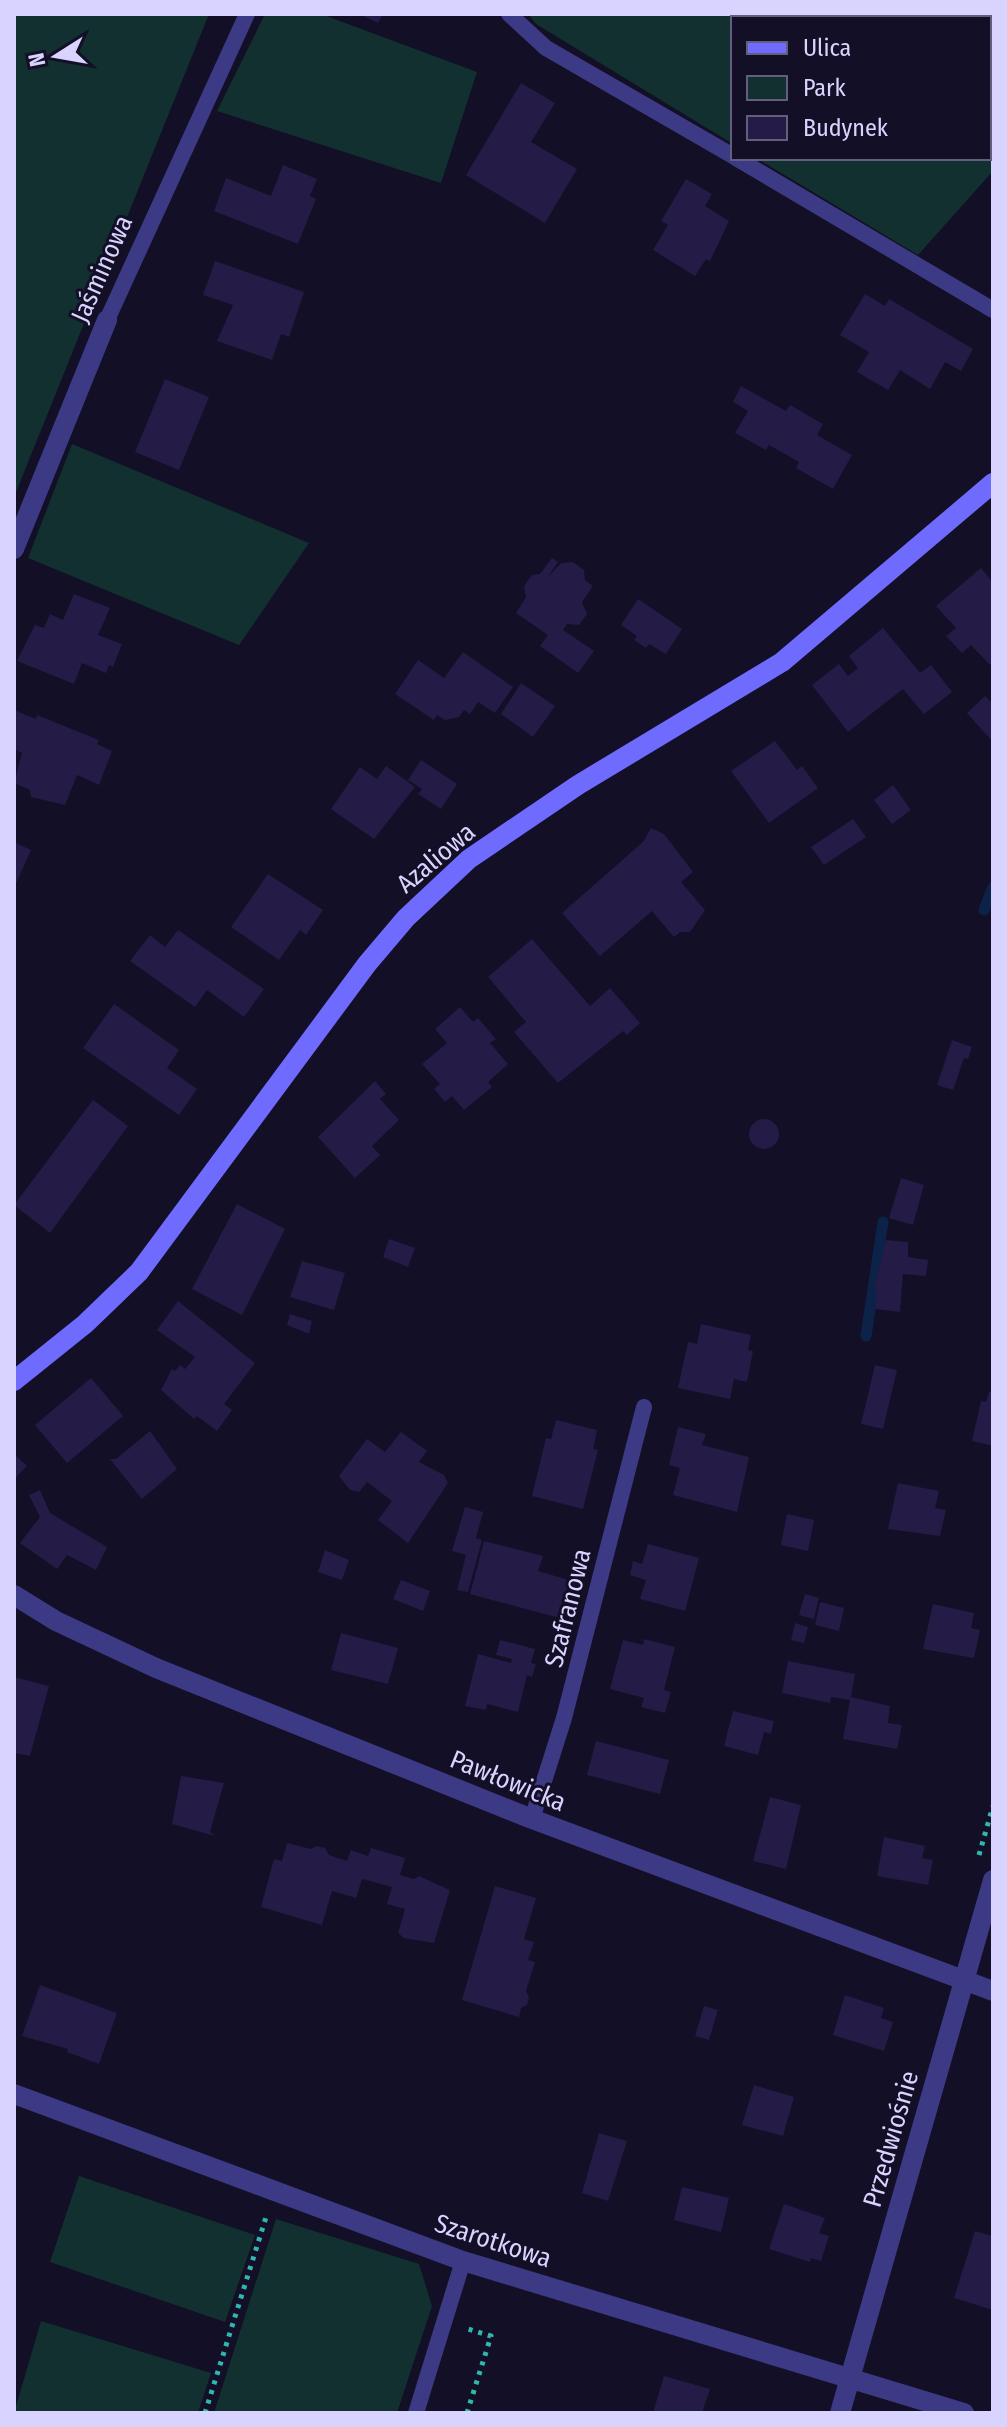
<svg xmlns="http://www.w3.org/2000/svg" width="1007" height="2427" font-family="'Fira Sans Condensed',sans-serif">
<rect width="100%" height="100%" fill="#130f26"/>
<g fill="#12302f">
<polygon points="14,14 209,14 14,497"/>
<polygon points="265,14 321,14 477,72 441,183 217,111"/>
<polygon points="528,14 993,14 993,171 918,255 756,158 989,158 989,18 733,18 733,144 536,24"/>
<polygon points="72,444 309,543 239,645 28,558"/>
<polygon points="79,2176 255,2235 225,2322 50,2262"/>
<polygon points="276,2219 419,2264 432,2306 397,2413 214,2413"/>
<polygon points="41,2321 211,2373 198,2413 14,2413"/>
</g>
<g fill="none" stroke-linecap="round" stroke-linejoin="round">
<g stroke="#0c2248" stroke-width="11">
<polyline points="984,910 993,887"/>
<polyline points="866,1336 883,1222"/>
</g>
</g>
<g fill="#241b47">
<polygon points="359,14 383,14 378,23"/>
<polygon points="521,83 555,103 531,142 577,169 545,223 466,175"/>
<polygon points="283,165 317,179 310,196 316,199 298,244 214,211 226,178 271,196"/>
<polygon points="686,179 712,194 705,206 729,221 710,261 706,259 695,276 653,250 668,225 661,221"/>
<polygon points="215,261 304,292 289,337 281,334 272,360 217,341 233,305 203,295"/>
<polygon points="865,294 885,306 889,299 973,349 961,371 945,362 930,389 900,370 888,390 857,372 869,352 840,335"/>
<polygon points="165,379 209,397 179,470 135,452"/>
<polygon points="741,386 786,411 790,405 823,424 817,435 852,455 833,489 796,468 799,462 769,445 766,450 735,433 748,411 733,402"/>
<polygon points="552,558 558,562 547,578 561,563 573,562 584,570 585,580 593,586 582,602 587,614 579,625 567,624 563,630 594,651 578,673 540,646 548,635 516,613 526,597 524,586 532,575 540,574"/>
<polygon points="981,568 993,583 993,662 990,665 971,645 962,653 946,636 956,628 936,606"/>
<polygon points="74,594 110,608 98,635 122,644 113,667 109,665 106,673 82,663 74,684 17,661 35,625 44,628 50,614 63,620"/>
<polygon points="638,599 682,629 666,654 649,644 646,648 634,640 637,636 621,625"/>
<polygon points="883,628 920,673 931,665 952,692 924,714 903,689 848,732 812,685 839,664 848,676 858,668 849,656"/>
<polygon points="463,652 513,687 495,713 478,702 470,714 464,710 459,717 445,720 437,715 434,720 395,694 418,660 444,678"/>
<polygon points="521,683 555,706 533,737 501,714"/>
<polygon points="985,696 993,704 993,742 967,713"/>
<polygon points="14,710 36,719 37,715 99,740 97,744 112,751 99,785 77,775 65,805 31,797 30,790 14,783 22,753 14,749"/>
<polygon points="775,741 797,770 802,766 818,788 769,823 731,771"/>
<polygon points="421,760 457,784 441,809 418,794 422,789 408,780"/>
<polygon points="386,766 415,787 374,839 331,809 360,767 377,779"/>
<polygon points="893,785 911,810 892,824 874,800"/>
<polygon points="853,819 866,837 824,865 811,847"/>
<polygon points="651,828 664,834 693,872 681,882 705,910 690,932 680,932 674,937 652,911 600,956 562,913 643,842"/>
<polygon points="14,842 31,850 14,888"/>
<polygon points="268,874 323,910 306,935 300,930 279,960 231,927"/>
<polygon points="178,930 264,989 244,1017 207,990 195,1007 130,961 150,935 165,947"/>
<polygon points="532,939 590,1006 610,988 640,1023 627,1035 623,1031 558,1083 514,1032 526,1022 488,977"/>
<polygon points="114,1004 179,1050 167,1068 197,1089 179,1115 83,1048"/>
<polygon points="460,1007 473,1022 478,1018 496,1039 490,1043 508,1064 488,1082 492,1087 464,1110 452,1096 445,1102 434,1089 440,1084 422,1064 447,1043 435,1029"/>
<polygon points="952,1040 972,1047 968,1059 964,1058 953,1090 937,1085"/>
<polygon points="375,1081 386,1094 380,1099 399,1120 372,1146 380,1155 355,1178 318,1137"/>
<polygon points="93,1100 128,1126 50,1233 14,1205"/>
<circle cx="764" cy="1134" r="15"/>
<polygon points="901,1178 924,1185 913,1225 889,1218"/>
<polygon points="237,1204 285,1229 242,1315 192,1289"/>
<polygon points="389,1239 415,1248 408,1267 383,1257"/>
<polygon points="886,1240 908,1242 908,1257 928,1260 926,1276 903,1274 900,1312 875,1309 877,1291 874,1290"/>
<polygon points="302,1261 345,1273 334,1310 290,1297"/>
<polygon points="178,1301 255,1363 224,1404 232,1410 217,1431 197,1416 194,1419 161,1390 172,1369 175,1371 180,1365 185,1369 195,1357 157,1330"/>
<polygon points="290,1314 312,1321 309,1334 287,1325"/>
<polygon points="701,1324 751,1335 748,1350 753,1351 747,1382 734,1379 730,1399 678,1388 688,1342 697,1344"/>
<polygon points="875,1365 897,1370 883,1429 861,1424"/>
<polygon points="91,1378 123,1416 67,1463 35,1425"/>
<polygon points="989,1392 993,1392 993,1446 972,1441 981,1401 986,1402"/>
<polygon points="556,1420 597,1430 593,1449 598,1450 583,1509 532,1496 546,1438 551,1439"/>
<polygon points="678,1427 706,1434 702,1445 749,1457 737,1512 673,1495 680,1468 669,1465"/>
<polygon points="150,1431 177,1469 142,1499 110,1459 116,1459"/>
<polygon points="401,1432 427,1451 419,1462 444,1475 448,1483 408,1543 378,1520 392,1501 367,1482 359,1492 350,1490 339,1476 367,1439 385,1452"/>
<polygon points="14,1454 27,1466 14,1479"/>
<polygon points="898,1483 939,1491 935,1508 946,1510 940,1536 888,1529"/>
<polygon points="40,1490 50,1513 107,1547 96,1570 67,1555 57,1569 20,1543 40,1517 29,1495"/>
<polygon points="465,1507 483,1512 476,1538 482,1540 468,1592 457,1590 466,1555 452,1551"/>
<polygon points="787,1514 814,1520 808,1551 781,1545"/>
<polygon points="484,1541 543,1556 538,1571 569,1580 560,1618 470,1594"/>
<polygon points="648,1544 699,1558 685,1611 640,1599 646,1580 630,1575 633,1561 642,1564"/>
<polygon points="325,1550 349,1560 342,1580 318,1572"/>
<polygon points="401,1580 430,1591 423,1611 393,1599"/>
<polygon points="805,1594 819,1598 814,1619 799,1615"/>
<polygon points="820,1602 844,1608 839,1631 815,1625"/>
<polygon points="933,1604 974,1613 971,1628 980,1630 974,1658 923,1649"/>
<polygon points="795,1623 808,1627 804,1643 791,1640"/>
<polygon points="341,1633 398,1648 388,1684 331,1670"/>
<polygon points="644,1639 675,1647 664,1690 671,1692 665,1713 641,1707 644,1698 610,1689 623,1640 643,1645"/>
<polygon points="500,1640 535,1649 531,1663 536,1664 532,1677 527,1675 518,1712 487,1704 486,1710 465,1706 478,1654 511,1663 512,1659 496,1655"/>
<polygon points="788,1661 855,1674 851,1697 890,1706 888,1723 902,1725 897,1749 843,1739 850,1700 831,1697 830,1703 782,1693"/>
<polygon points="14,1677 49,1686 30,1756 14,1753"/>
<polygon points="733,1711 774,1721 771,1734 764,1732 758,1755 724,1746"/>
<polygon points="596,1741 669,1760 660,1794 587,1775"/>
<polygon points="181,1776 224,1783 210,1832 215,1836 172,1824"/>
<polygon points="770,1797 801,1805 786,1869 753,1861"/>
<polygon points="884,1837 925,1846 922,1858 933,1860 928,1885 877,1876"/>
<polygon points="287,1843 311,1849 317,1846 325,1848 329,1855 347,1861 351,1850 368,1856 371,1848 405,1858 400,1875 414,1879 419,1876 450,1890 434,1943 404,1938 398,1933 405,1909 387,1904 392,1887 362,1879 356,1898 332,1891 322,1925 261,1907 274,1859 282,1861"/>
<polygon points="495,1886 536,1898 524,1939 534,1942 528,1960 535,1962 526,1991 529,1997 527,2005 521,2008 519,2017 462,2000"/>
<polygon points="40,1985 117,2013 99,2064 67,2052 68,2049 22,2036"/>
<polygon points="845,1995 884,2008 881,2018 893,2022 884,2051 833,2035"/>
<polygon points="704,2006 718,2010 709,2040 695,2036"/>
<polygon points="754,2085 794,2097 783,2136 742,2125"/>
<polygon points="599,2133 627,2141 608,2201 582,2193"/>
<polygon points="682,2187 729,2198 721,2232 674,2220"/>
<polygon points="784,2204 825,2218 819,2233 829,2236 821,2261 811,2258 810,2262 769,2249"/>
<polygon points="975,2231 993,2236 993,2310 954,2298"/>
<polygon points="664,2376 710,2389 702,2413 653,2413"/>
</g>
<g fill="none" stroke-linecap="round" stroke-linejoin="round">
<g stroke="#2fb8b0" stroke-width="5" stroke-dasharray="4 6" stroke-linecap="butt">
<polyline points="979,1855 993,1806"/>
<polyline points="205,2413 267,2214"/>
<polyline points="467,2413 491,2336 468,2329"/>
</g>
<g stroke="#3d3a85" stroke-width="16">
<polyline points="509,14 546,48 733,156"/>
<polyline points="736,158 993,310"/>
<polyline points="107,320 247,14"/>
<polyline points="532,1819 564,1718 644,1407"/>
<polyline points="416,2413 463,2261"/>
</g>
<g stroke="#3d3a85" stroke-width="20">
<polyline points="14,549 107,320"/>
<polyline points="14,1595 56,1621 156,1668 532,1819 993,1991"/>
<polyline points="14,2094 463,2261 964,2413"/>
<polyline points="840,2413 993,1880"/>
</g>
<polyline stroke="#6f6bff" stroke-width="20" points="14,1381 85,1324 139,1272 367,964 406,918 469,859 578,785 782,662 993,483"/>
</g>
<g text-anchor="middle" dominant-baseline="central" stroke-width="6" stroke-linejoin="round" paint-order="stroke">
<g font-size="26" fill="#d9d4ff" stroke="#130f26">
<text transform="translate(102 269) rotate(-66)">Jaśminowa</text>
<text transform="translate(436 858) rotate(-40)">Azaliowa</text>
<text transform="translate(568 1608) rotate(-76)">Szafranowa</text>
<text transform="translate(508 1781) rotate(22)">Pawłowicka</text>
<text transform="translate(891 2139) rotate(-74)">Przedwiośnie</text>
<text transform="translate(493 2241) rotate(18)">Szarotkowa</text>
</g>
</g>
<rect width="1007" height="2427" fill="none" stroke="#d9d4ff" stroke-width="32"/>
<rect x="731" y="16" width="260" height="144" fill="#130f26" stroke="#625e7d" stroke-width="2"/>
<rect x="747" y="42" width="40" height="12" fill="#6f6bff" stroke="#625e7d" stroke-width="2"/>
<text x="803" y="56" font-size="24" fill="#d9d4ff">Ulica</text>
<rect x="747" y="76" width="40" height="24" fill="#12302f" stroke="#625e7d" stroke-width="2"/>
<text x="803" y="96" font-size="24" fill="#d9d4ff">Park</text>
<rect x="747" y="116" width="40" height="24" fill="#241b47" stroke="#625e7d" stroke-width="2"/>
<text x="803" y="136" font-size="24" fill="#d9d4ff">Budynek</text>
<g transform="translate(56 56) rotate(259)" stroke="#130f26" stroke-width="6" paint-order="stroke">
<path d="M0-6L14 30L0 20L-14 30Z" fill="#d9d4ff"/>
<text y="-12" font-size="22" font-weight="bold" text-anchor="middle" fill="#d9d4ff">N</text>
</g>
</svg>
